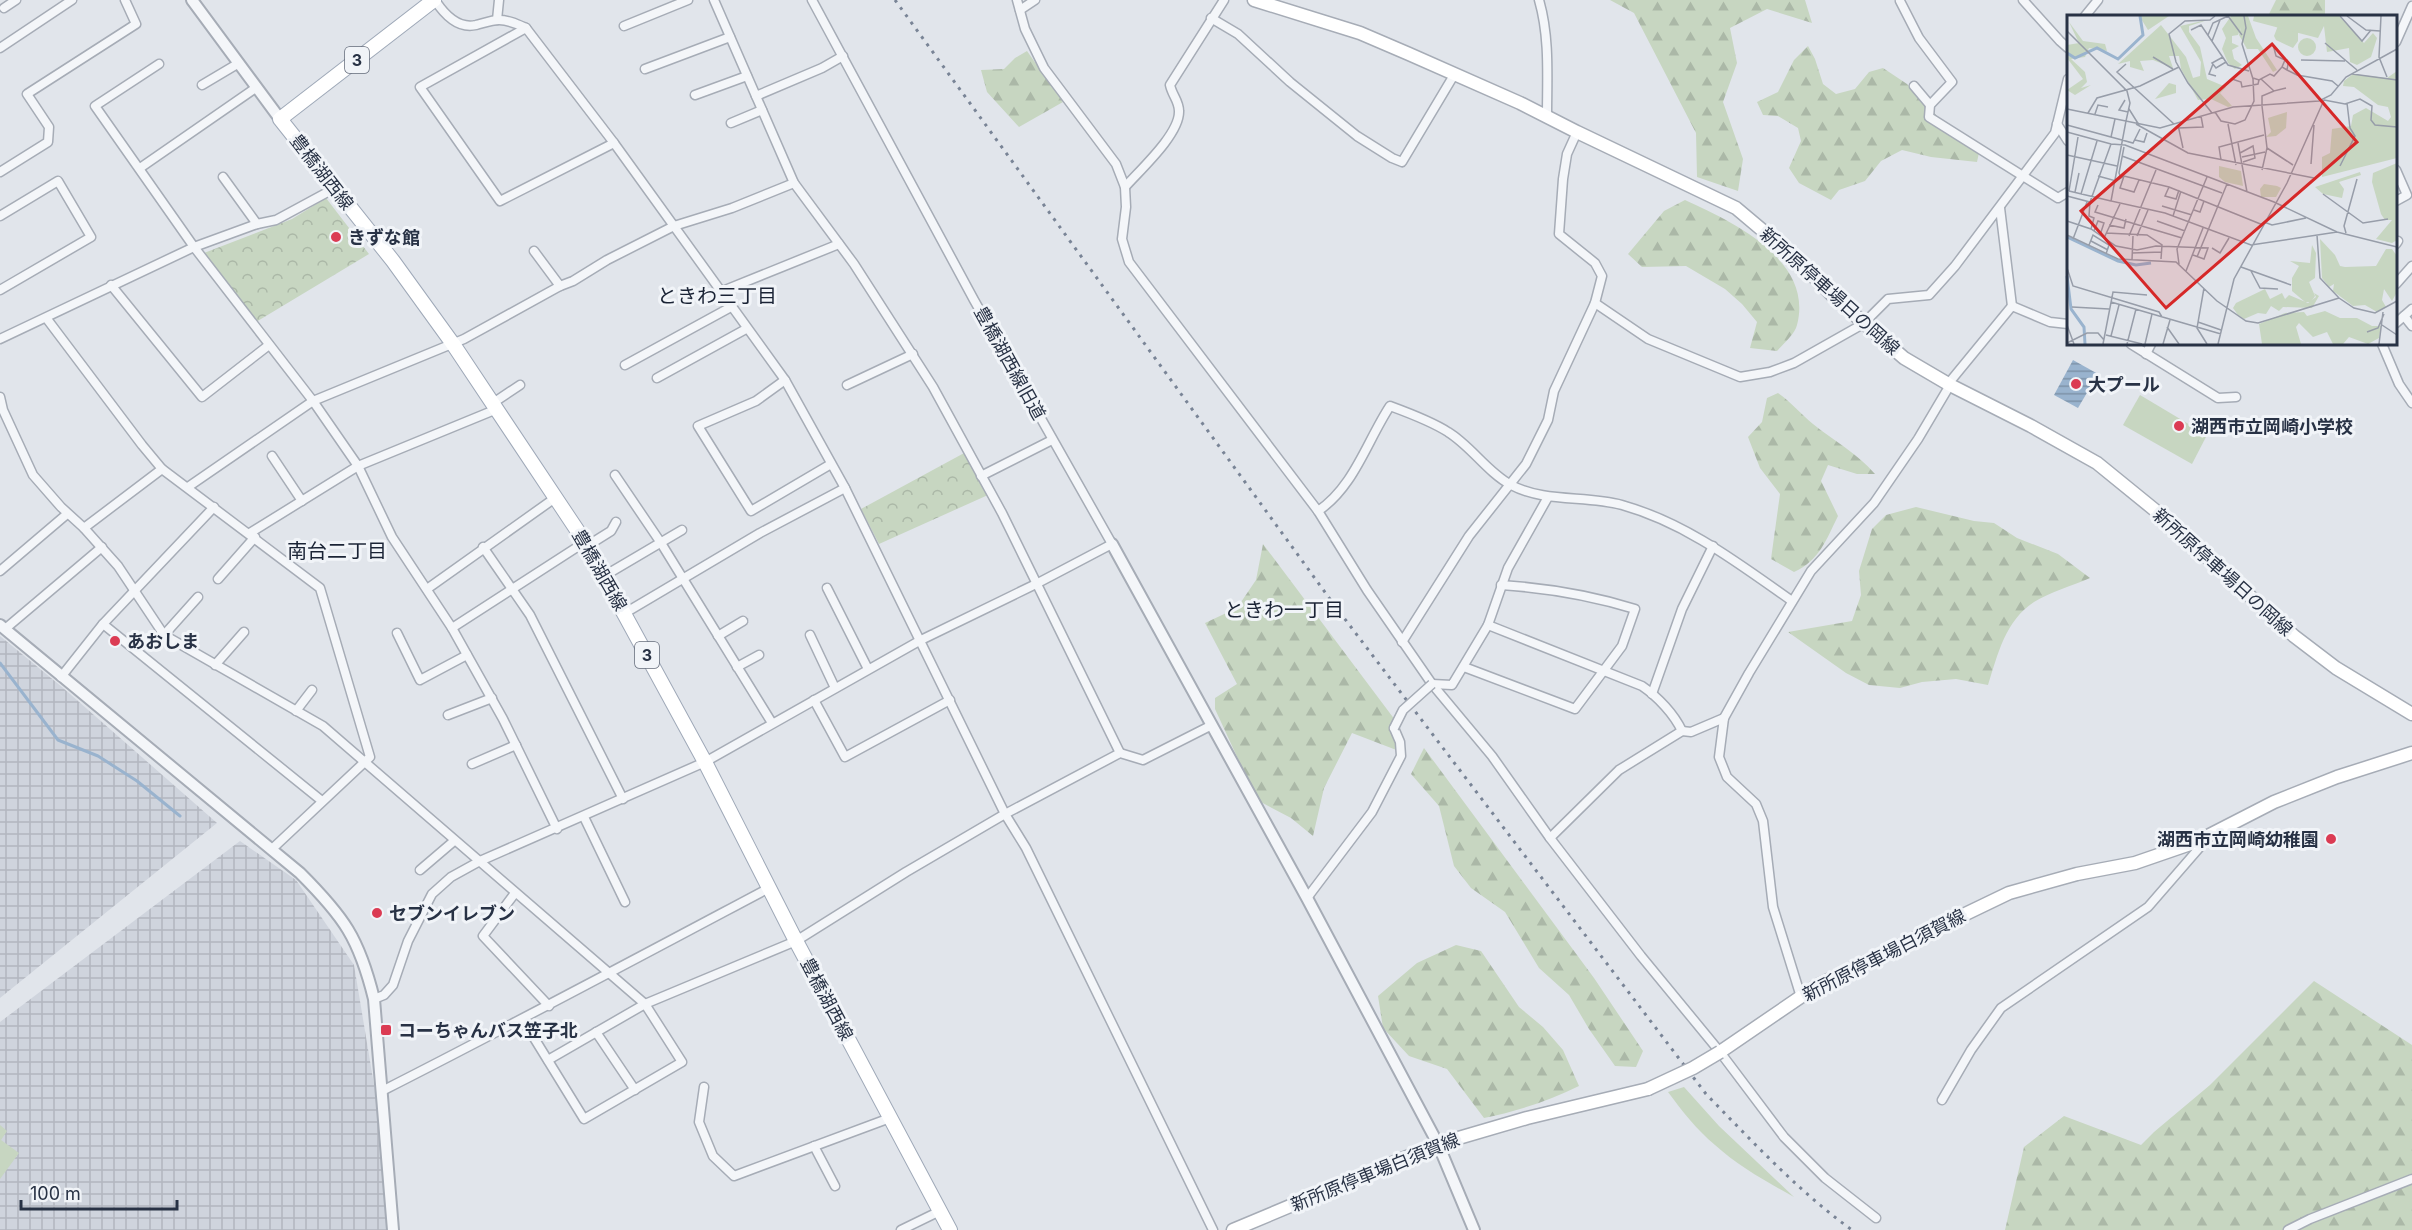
<svg xmlns="http://www.w3.org/2000/svg" width="2412" height="1230" font-family="Inter,'Noto Sans JP',sans-serif">
<defs>
<pattern id="industrial-grid" width="8" height="8" patternUnits="userSpaceOnUse" patternTransform="scale(1.5)"><rect width="8" height="8" fill="#cfd4dd"/><path d="M0 4h8M4 0v8" fill="none" stroke="#b2b6bf"/></pattern>
<pattern id="forest-firs" width="22" height="20" patternUnits="userSpaceOnUse" patternTransform="scale(1.5)"><rect width="22" height="20" fill="#c7d6c1"/><path d="M5 1l3.5 6h-7zM16 11l3.5 6h-7z" fill="#abb8a7"/></pattern>
<pattern id="park-crowns" width="20" height="18" patternUnits="userSpaceOnUse" patternTransform="scale(1.5)"><rect width="20" height="18" fill="#c7d6c1"/><path d="M2 6a3 3 0 1 1 6 0M12 15a3 3 0 1 1 6 0" fill="none" stroke="#abb8a7"/></pattern>
<pattern id="water-rules" width="6" height="5" patternUnits="userSpaceOnUse" patternTransform="scale(1.5)"><rect width="6" height="5" fill="#99b3ce"/><path d="M0 2.5h6" fill="none" stroke="#7d92a9"/></pattern>
</defs>
<rect width="100%" height="100%" fill="#e1e5eb"/>
<g fill="url(#industrial-grid)">
<polygon points="0,636 62,687 217,823 0,998"/>
<polygon points="240,841 296,880 354,965 375,1091 389,1230 0,1230 0,1022"/>
</g>
<g fill="#c7d6c1">
<polygon points="2140,395 2207,435 2192,464 2123,425"/>
<path d="M1684 1087 1719 1126 1794 1197C1767 1182 1738 1166 1715 1145 1697 1130 1682 1111 1668 1092Z"/>
<polygon points="0,1125 7,1131 1,1140 19,1153 0,1179"/>
</g>
<g fill="url(#forest-firs)">
<polygon points="1610,0 1805,0 1812,23 1767,9 1730,28 1737,63 1723,102 1743,159 1738,191 1697,177 1696,133 1634,13"/>
<polygon points="2276,0 2325,0 2325,16 2268,16"/>
<polygon points="1808,46 1815,59 1823,84 1836,94 1855,89 1869,72 1883,68 1907,84 1937,116 1980,148 1977,162 1931,157 1902,150 1881,161 1865,181 1839,190 1831,200 1799,183 1789,168 1801,141 1798,128 1778,116 1763,115 1757,102 1778,92 1794,60"/>
<polygon points="1027,51 1063,102 1019,127 987,92 981,70 1004,69 1015,58"/>
<path d="M1685 200C1733 222 1814 260 1797 325 1795 334 1783 344 1777 351L1750 348 1757 322 1742 304 1725 289 1686 266 1642 267 1628 254 1664 211Z"/>
<path d="M1778 393C1791 402 1801 414 1813 424 1834 441 1857 453 1875 474H1857L1828 465 1821 481 1838 516C1826 540 1820 560 1794 572L1771 559 1780 494 1760 468 1748 437 1762 422 1767 398Z"/>
<path d="M1916 507 1974 521 1994 523 2017 538 2058 554 2090 578C2074 585 2048 593 2034 602 2005 621 1998 654 1988 685L1956 679 1922 682 1900 688 1869 685 1846 673 1788 632 1852 621 1861 595 1859 571 1872 529 1886 515Z"/>
<polygon points="1263,544 1395,720 1399,751 1352,733 1324,788 1313,836 1291,818 1257,800 1215,709 1215,698 1237,684 1205,623 1237,608 1256,580"/>
<polygon points="1424,748 1594,978 1643,1051 1636,1067 1615,1066 1589,1029 1569,995 1539,968 1505,912 1471,888 1454,866 1439,806 1411,774"/>
<path d="M1456 945 1481 951 1519 1007 1543 1027 1563 1050 1579 1086C1549 1101 1517 1111 1484 1118L1447 1069 1409 1056 1383 1028 1378 996 1417 963Z"/>
<polygon points="2314,981 2412,1045 2412,1230 2005,1230 2024,1147 2064,1116 2141,1145 2154,1132 2210,1085"/>
</g>
<g fill="url(#park-crowns)">
<polygon points="326,198 369,254 256,322 204,253 292,219"/>
<polygon points="966,452 988,495 879,544 861,509"/>
</g>
<polygon fill="url(#water-rules)" points="2073,360 2098,374 2078,408 2054,395"/>
<g fill="none" stroke-linecap="round" stroke-linejoin="round">
<polyline stroke="#99b3ce" stroke-width="3" points="0,663 58,740 98,756 137,781 180,816"/>
<defs>
<g id="minor">
<path d="M435 0C444 14 458 29 476 25 484 23 492 20 499 20 509 20 517 24 526 28L614 143 785 380 845 488 1005 814 1026 848 1213 1230"/>
<polyline points="714,0 794,183 854,264 933,387 1002,513 1120,753"/>
<polyline points="1017,0 1025,29 1044,68 1116,164 1125,187 1126,207 1122,239 1129,262 1318,511 1367,590 1432,684 1492,756 1550,838 1641,956 1720,1052 1784,1137 1825,1178 1876,1218"/>
<path d="M1539 0C1550 38 1547 78 1547 117"/>
<polyline points="2023,0 2060,41 2068,48"/>
<polyline points="1900,1 1919,38 1952,82 1930,105 1929,117 2058,198 2068,192"/>
<polyline points="4,8 16,0"/>
<polyline points="1020,10 1035,0"/>
<polyline points="2085,16 2098,0"/>
<polyline points="1211,18 1238,34 1290,82 1357,136 1392,158 1402,162 1454,75"/>
<polyline points="497,20 499,0"/>
<polyline points="624,26 688,0"/>
<polyline points="526,28 420,87 500,201 614,143"/>
<polyline points="2396,42 2412,6"/>
<polyline points="0,48 72,0"/>
<polyline points="159,64 95,106 194,247 313,401 358,466 392,537 452,628 503,719 557,829"/>
<polyline points="645,69 730,37"/>
<polyline points="202,85 239,63"/>
<polyline points="1914,86 1930,105"/>
<polyline points="695,95 747,76"/>
<polyline points="756,96 822,68 843,56"/>
<polyline points="731,123 762,110"/>
<polyline points="2057,124 2068,141"/>
<polyline points="140,168 257,87"/>
<polyline points="2396,170 2407,195 2396,201"/>
<polyline points="0,172 48,142 49,127 27,94 136,24 125,0"/>
<polyline points="223,177 257,224"/>
<path d="M1125 187C1140 170 1180 134 1179 111 1179 101 1172 95 1170 85L1224 0"/>
<polyline points="2000,208 2012,306"/>
<polyline points="0,216 58,181 91,237 0,290"/>
<polyline points="2396,244 2398,241"/>
<polyline points="534,251 560,286"/>
<polyline points="2396,284 2412,266"/>
<polyline points="111,285 202,397 269,345"/>
<polyline points="720,292 839,244"/>
<polyline points="1595,303 1648,339 1740,377 1770,372 1794,363 1863,324 1888,299 1929,295 1955,266 2055,133 2068,79"/>
<polyline points="2404,316 2412,326"/>
<polyline points="47,319 142,445 162,469 320,588 370,757 272,849"/>
<polyline points="2396,323 2412,309"/>
<polyline points="0,339 194,247 257,224 276,220 337,187"/>
<polyline points="2131,344 2218,398 2236,397"/>
<polyline points="2382,344 2399,384 2412,403"/>
<polyline points="2146,354 2151,344"/>
<polyline points="625,365 731,307"/>
<polyline points="657,378 746,329"/>
<polyline points="785,380 756,401 698,426 751,511 831,464"/>
<polyline points="1948,384 2012,306 2050,322 2068,324"/>
<polyline points="847,385 913,354"/>
<polyline points="0,397 3,410 33,475 61,507 84,528 118,566 164,635 323,726 645,1004 682,1062 584,1119 523,1020"/>
<polyline points="493,403 520,385"/>
<polyline points="272,456 302,501"/>
<polyline points="615,475 661,543 772,723"/>
<polyline points="981,476 1052,440"/>
<polyline points="188,487 313,401 464,339 560,286 573,281 607,260 674,226 732,208 794,183"/>
<path d="M1318 511C1354 487 1367 441 1390 406 1409 413 1431 421 1448 432 1471 446 1487 472 1511 485 1545 503 1586 495 1622 505 1686 523 1738 563 1792 601"/>
<polyline points="84,528 162,469"/>
<polyline points="250,533 358,466 497,409"/>
<polyline points="587,546 611,531 616,522"/>
<polyline points="483,547 530,615 623,799"/>
<polyline points="0,571 67,514"/>
<polyline points="604,576 682,530"/>
<polyline points="218,579 255,537"/>
<polyline points="827,588 868,669"/>
<polyline points="427,589 555,498"/>
<polyline points="625,613 760,533 845,488"/>
<polyline points="103,624 322,801"/>
<path d="M1488 625 1642 686C1658 697 1674 714 1682 731"/>
<polyline points="452,628 585,542"/>
<polyline points="5,629 102,547"/>
<polyline points="397,633 420,680 467,655"/>
<polyline points="164,635 198,597"/>
<polyline points="810,635 835,688"/>
<polyline points="718,636 743,621"/>
<polyline points="1402,642 1469,536 1526,464 1548,420 1554,391 1595,303 1602,276 1595,263 1559,234 1563,179 1567,154 1577,132"/>
<polyline points="215,665 244,632"/>
<polyline points="737,667 759,655"/>
<path d="M1464 667 1575 709 1622 646 1635 609C1590 595 1547 588 1501 585"/>
<polyline points="61,677 103,624 214,507"/>
<polyline points="1432,684 1452,685 1488,625 1508,568 1548,497"/>
<polyline points="1652,694 1682,609 1713,546"/>
<polyline points="814,700 845,757 950,700"/>
<polyline points="296,711 312,690"/>
<polyline points="448,715 492,698"/>
<polyline points="472,764 516,745"/>
<polyline points="584,817 625,902"/>
<polyline points="1550,838 1619,770 1682,731 1691,732 1724,718"/>
<polyline points="420,870 454,841"/>
<polyline points="515,893 483,936 549,1006"/>
<polyline points="1307,898 1372,812 1401,756 1400,742 1394,728"/>
<polyline points="1801,997 1773,907 1763,821 1756,804 1727,777 1719,757 1724,718 1749,673 1811,571 1874,503 1918,439 1950,385"/>
<polyline points="374,999 384,995 393,985 408,941 432,894 451,877 480,861 705,762 921,640 1036,584 1112,544 974,300 812,0"/>
<polyline points="596,1032 635,1090"/>
<polyline points="548,1060 645,1004 796,941 906,872 1005,814 1120,753 1143,760 1212,725"/>
<polyline points="704,1087 699,1122 713,1156 734,1176 890,1118"/>
<path d="M382 1091C512 1025 641 956 769 888"/>
<polyline points="1942,1100 1971,1050 2001,1008 2148,907 2207,839"/>
<polyline points="814,1146 835,1186"/>
<polyline points="901,1230 940,1211"/>
<polyline points="2288,1230 2310,1219 2412,1179"/>
</g>
<g id="tertiary">
<polyline points="192,0 280,119"/>
<polyline points="1112,544 1307,898 1438,1144 1474,1230"/>
<path d="M0 625 300 873C344 917 359 938 374 999L393 1230"/>
</g>
<g id="secondary">
<polyline points="1254,0 1360,33 1409,54 1520,103 1577,132 1736,208 1793,256 1833,296 1904,358 1950,385 2031,426 2097,463 2156,511 2294,636 2336,668 2412,714"/>
<polyline points="1720,1052 1818,985 2009,893 2077,874 2135,863 2196,842 2274,802 2337,777 2412,753"/>
<polyline points="1233,1230 1438,1144 1527,1118 1648,1089"/>
</g>
<polyline id="primary" points="434,0 280,119 393,261 453,344 585,542 705,762 796,941 950,1230"/>
</defs>
<use href="#minor" stroke="#a6acb6" stroke-width="11"/>
<use href="#tertiary" stroke="#a6acb6" stroke-width="14"/>
<use href="#secondary" stroke="#a6acb6" stroke-width="15"/>
<use href="#primary" stroke="#9fa9b8" stroke-width="16"/>
<use href="#minor" stroke="#f4f6f9" stroke-width="8"/>
<use href="#tertiary" stroke="#f4f6f9" stroke-width="10"/>
<use href="#secondary" stroke="#fff" stroke-width="12"/>
<use href="#primary" stroke="#fff" stroke-width="14"/>
<path stroke="#798496" stroke-width="3" stroke-dasharray="3 6" stroke-linecap="butt" d="M895 0 1335 606 1706 1094C1752 1141 1798 1191 1852 1230"/>
<defs>
<polyline id="minor-bridge" points="1394,728 1403,710 1432,684"/>
<polyline id="secondary-bridge" points="1648,1089 1693,1068 1720,1052"/>
</defs>
<use href="#minor-bridge" stroke="#a6acb6" stroke-width="11" stroke-linecap="butt"/>
<use href="#secondary-bridge" stroke="#a6acb6" stroke-width="15" stroke-linecap="butt"/>
<use href="#minor-bridge" stroke="#f4f6f9" stroke-width="8"/>
<use href="#secondary-bridge" stroke="#fff" stroke-width="12"/>
</g>
<g fill="#db3b53" stroke="#f1f4f8" stroke-width="2">
<circle cx="336" cy="237" r="6"/>
<circle cx="2076" cy="384" r="6"/>
<circle cx="2179" cy="426" r="6"/>
<circle cx="115" cy="641" r="6"/>
<circle cx="2331" cy="839" r="6"/>
<circle cx="377" cy="913" r="6"/>
<rect x="380" y="1024" width="12" height="12" rx="3"/>
</g>
<g text-anchor="middle" dominant-baseline="central" stroke-width="6" stroke-linejoin="round" paint-order="stroke">
<g fill="#f1f4f8" stroke="#646c7b" stroke-width="1.5">
<rect x="345" y="47" width="24" height="26" rx="4.5"/>
<rect x="635" y="642" width="24" height="26" rx="4.5"/>
</g>
<g font-size="16" font-weight="bold" fill="#283245">
<text x="357" y="60">3</text>
<text x="647" y="655">3</text>
</g>
<g font-size="18" fill="#283245" stroke="#f1f4f8">
<text transform="translate(322 172) rotate(52)">豊橋湖西線</text>
<text transform="translate(1830 291) rotate(42)">新所原停車場日の岡線</text>
<text transform="translate(1010 363) rotate(61)">豊橋湖西線旧道</text>
<text transform="translate(600 570) rotate(60)">豊橋湖西線</text>
<text transform="translate(2223 572) rotate(42)">新所原停車場日の岡線</text>
<text transform="translate(1884 955) rotate(-27)">新所原停車場白須賀線</text>
<text transform="translate(827 999) rotate(62)">豊橋湖西線</text>
<text transform="translate(1375 1172) rotate(-22)">新所原停車場白須賀線</text>
</g>
<g font-size="18" font-weight="bold" fill="#283245" stroke="#f1f4f8" text-anchor="start">
<text x="348" y="237">きずな館</text>
<text x="2088" y="384">大プール</text>
<text x="2191" y="426">湖西市立岡崎小学校</text>
<text x="127" y="641">あおしま</text>
<text x="2319" y="839" text-anchor="end">湖西市立岡崎幼稚園</text>
<text x="389" y="913">セブンイレブン</text>
<text x="398" y="1030">コーちゃんバス笠子北</text>
</g>
<g font-size="20" fill="#1a2335" stroke="#f1f4f8">
<text x="717" y="296">ときわ三丁目</text>
<text x="337" y="551">南台二丁目</text>
<text x="1284" y="610">ときわ一丁目</text>
</g>
</g>
<g transform="translate(2067 15)">
<rect width="330" height="330" fill="#e1e5eb"/>
<path d="M102 1 81 15 73 2 74 1ZM212 8 231 16V26L226 33 209 25 207 21ZM245 230 249 238 248 263 242 267 248 281 244 287H238L225 276V263L232 251 223 246 243 248Z" fill="#c7d6c1"/>
<path d="M164 1H181L189 23 210 55 206 57 191 34H180L172 20 174 12 171 20 165 21V28L172 31 165 35 167 44 175 50 168 54 161 48 155 34 159 23 155 14ZM187 1H272L297 28 306 18 310 23 304 42 290 50 283 47 282 33 260 37 257 11 251 23 186 6ZM144 4 122 11V17L133 32 140 64 159 72 153 78 165 91 161 92 144 84 131 85 114 54 112 41H102L106 53 86 45 73 46 77 56 63 52V46L51 49 94 10 119 42 126 63 133 61 134 47 113 11ZM2 7 16 26 38 29 40 36 22 33 18 42 4 44 18 57 20 67 14 73 24 70 8 80 0 75 16 64 0 43V30L12 28ZM231 32a9 9 0 1 1 18 0a9 9 0 1 1-18 0ZM330 56V143L255 162V142L263 138 265 114 284 111 286 100 299 93 321 106 324 102 321 92 311 90 287 72 276 71 277 66 286 59 320 63ZM102 68 109 70V78L88 84ZM220 97 219 113 209 121 199 122 204 117 201 103ZM330 148V225L325 228 309 224 325 205H318L314 199 305 167 306 158ZM152 151 174 156 176 171 158 167 152 162ZM293 157 294 160 272 167 277 174 275 183 256 179 248 172ZM197 169 210 171 214 173 209 182H194L193 174ZM253 224 268 240 273 251 278 252 309 251 319 234H325L330 241V277L325 286 317 274 315 285 319 292 310 297 298 290 286 291 266 276 267 269 262 272 255 263ZM198 274 203 284 215 278 218 284 222 280 241 288 249 282 247 278 252 281 245 293 216 292 212 296 204 291 199 299 191 298 177 304 171 300 166 293 169 288ZM258 296 273 303H290L305 311H314L312 323 301 329 282 322 276 329H266L260 317 246 322 232 308 229 312 234 329H195L192 309 218 298 237 297 240 301Z" fill="#c7d6c1"/>
<path fill="none" stroke="#99b3ce" stroke-width="3" d="M0 38 8 43 30 33 51 44 76 20 73 1M0 222 51 246 69 250 84 248M0 261 4 294 17 312 18 329"/>
<path fill="none" stroke="#979da9" stroke-width="1.5" d="M161 1 175 20M273 1 295 26 304 15M280 1 299 15 313 16M314 1 312 42 320 62M124 15 134 10 161 50 182 56M0 16 60 76 63 88 59 106M141 20 146 8 161 1M145 26 153 5M258 28 290 55M206 29 209 41 218 45 215 52 220 55M86 42 106 54M156 42 145 48 149 53 159 47M234 45 278 46M59 49 50 57 107 109M146 49 142 59 149 61M221 49 220 55 230 60 265 66 271 71M285 59 330 65M186 63 192 65 203 59 207 61 215 52M165 64 174 67 175 72 191 69 192 65M194 64 207 76 219 73M58 85 52 95 61 97M257 85 278 89 293 84 305 91 304 105 308 110 330 112M195 90V81L207 76M0 94 93 113 166 92 252 86 264 80 279 62 330 34M62 94 72 110M148 97 154 106 168 109 178 105 187 86 186 64 175 29 179 13 177 1M21 98 30 83 73 71 112 52M145 98 121 68 109 47 102 19 118 6 143 5 148 1M28 99 31 90 41 92M59 106 44 186 98 198 184 230 270 217 330 232M69 109 121 138 247 163M161 109 169 150M0 110 44 122 48 104M111 110 116 133M111 113 136 112 134 101M0 117 44 129M44 122 66 128 73 114M68 125 77 127 80 118M171 128 180 177M44 129 58 130 207 187 270 217M200 133 226 150M173 138 186 131 188 143 176 147M0 140 50 151M55 141 155 178M175 142 198 137M154 145 152 132 197 120M244 149 247 110M273 151 288 121 283 113 280 88M195 155 200 133 195 91M31 161 49 166 57 161 102 172 196 210M57 161 53 173 67 177 72 165M54 163 52 158 57 132M102 172 98 181 109 184 112 175M2 176 11 122M2 176 44 186M8 177 12 158M14 179 30 126M256 179 296 208 321 204M0 181 23 187 44 129M23 187 22 201 27 203 24 214M31 190 28 197 115 223M95 191 125 200M127 195 133 197 137 186M106 201 114 176M0 206 24 214 49 231 70 235 89 231 141 233 137 244 126 240M90 206 118 216M197 207 205 210 239 203M42 210 57 213 59 204M27 216 31 206 37 208 33 220M39 218 80 220 95 230 94 244M279 218 277 211 290 164M0 220 51 244 109 247 150 286 179 306 191 308 272 283M250 220 253 263 272 283 287 293 308 298 330 286M62 221 89 155M70 221 81 195M37 223 53 189M6 224 20 187M24 226 41 235M22 230 26 220 42 230 39 239M145 233 153 238 162 223M65 238 95 237M130 242 160 169M65 245 66 221M112 249 110 234 140 162M174 252 224 270M0 253 6 271 92 297 95 302M119 256 136 213M184 256 193 273 211 274M137 273 130 313 140 329M44 287 154 319M5 292 42 294M131 307 154 315M0 310 7 329M315 310 330 320M100 312 112 329M300 317 311 313 317 299M39 320 75 329M44 321 52 290M0 328 20 318H31L37 325M36 329 46 277 80 280M60 329 69 294M78 329 85 299M96 329 103 305M151 329 167 264 220 168 257 85M312 329 316 297"/>
<path fill="#d62828" fill-opacity="0.15" stroke="#d62828" stroke-width="3" d="M205 29 290 127 99 293 14 196Z"/>
<rect width="330" height="330" fill="none" stroke="#283245" stroke-width="3"/>
</g>
<path d="M21 1200v9h156v-9" fill="none" stroke="#283245" stroke-width="3"/>
<text x="30" y="1200" font-size="18" fill="#283245" stroke="#f1f4f8" stroke-width="4.5" paint-order="stroke">100 m</text>
</svg>
